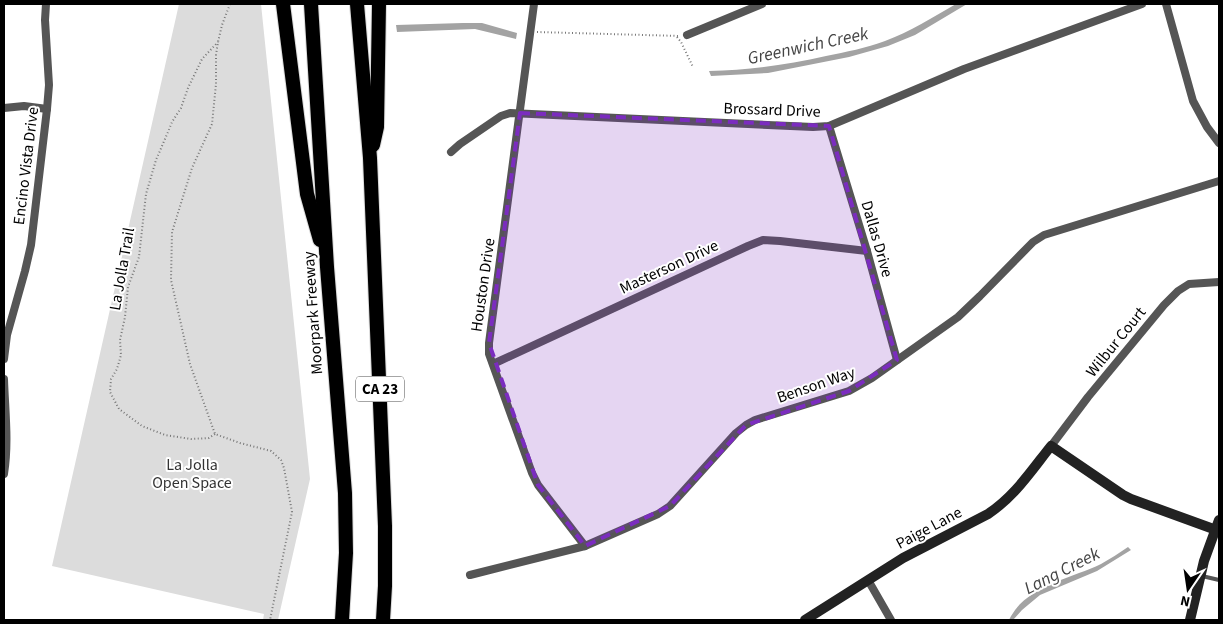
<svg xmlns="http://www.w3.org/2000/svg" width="1223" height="624" font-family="'Source Sans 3',sans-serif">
<rect width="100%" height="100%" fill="#fff"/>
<polygon fill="#dcdcdc" points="179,4 261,4 310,479 278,620 263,620 264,614 52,566"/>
<g fill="#a3a3a3">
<path d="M956 4H967L915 35 888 46 849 57 768 73 711 76 709 71C749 70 787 65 826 56 846 52 866 48 885 41 910 32 933 17 956 4Z"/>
<polygon points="463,23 482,23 517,33 516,39 475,29 397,32 396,25"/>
<path d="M1128 547 1131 550 1097 571 1040 595 1022 610 1013 620H1009C1025 586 1070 579 1101 564 1110 559 1119 553 1128 547Z"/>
</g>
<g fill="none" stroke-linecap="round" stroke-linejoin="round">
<defs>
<g id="highway">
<polyline points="283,4 307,194 320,240"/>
<polyline points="311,4 327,267 345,493 346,553 342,620"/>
<polyline points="357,4 370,158 385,526 385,586 383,620"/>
<polyline points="373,145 377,127 379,4"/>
</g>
</defs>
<use href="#highway" stroke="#dbdbdb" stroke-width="16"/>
<g stroke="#777" stroke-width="2" stroke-dasharray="1 2.5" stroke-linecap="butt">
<polyline points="230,4 222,25 218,42 216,55 216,84 212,124 192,168 172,232 171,280 190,364 215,434 240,443 271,451 281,460 284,468 292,512 270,620"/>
<polyline points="537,32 680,36"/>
<polyline points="677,37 681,42 693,67"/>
<polyline points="215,434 209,438 191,439 165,435 142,426 119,409 110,392 111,379 117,369 121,355 120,340 125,317 128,287 139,257 146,194 156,160 168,132 172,122 181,108 188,88 202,59 218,42"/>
</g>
<polyline stroke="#555" stroke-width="4" points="1202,576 1219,580"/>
<g stroke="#555" stroke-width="8">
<polyline points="534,4 489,343 489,354 532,473 538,485 585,546"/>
<polyline points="1166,4 1193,101 1207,127 1219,143"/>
<polyline points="687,35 762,4"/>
<polyline points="4,108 24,106 47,109"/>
<polyline points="829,126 867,251 897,360"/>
<polyline points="451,152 460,144 501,116 510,113 813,127 829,126 964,69 1142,4"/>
<polyline points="4,359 7,335 25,271 31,245 47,109 49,85 45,20 46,4"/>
<polyline points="493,364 748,246 763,240 780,241 867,251"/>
<path d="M4 379C5 411 9 442 4 474"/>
<polyline points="1051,446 1088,397 1164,305 1178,291 1189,284 1219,282"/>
<polyline points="470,575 585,546 658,514 670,506 736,433 746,425 755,420 849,391 872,378 958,317 980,296 1033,242 1044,235 1219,181"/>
<polyline points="868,580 891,620"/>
</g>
<g stroke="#222" stroke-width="10">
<path d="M805 620 903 558 988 514C1015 496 1031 471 1051 446L1123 495 1131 499 1219 531"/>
<polyline points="1190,620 1204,561 1219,520"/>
</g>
<use href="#highway" stroke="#000" stroke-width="14"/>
</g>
<path fill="#7b2cbf" fill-opacity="0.2" stroke="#7b2cbf" stroke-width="4" stroke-dasharray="10 6" stroke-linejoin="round" d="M520 113 829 126 897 360 849 391 746 425 670 506 585 546 538 485 489 343Z"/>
<g text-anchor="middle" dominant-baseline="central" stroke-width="4" stroke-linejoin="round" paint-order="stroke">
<rect fill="#fff" stroke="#4c4c4c" stroke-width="1" x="356" y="376.5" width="48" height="25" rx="4"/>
<g font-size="15" font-weight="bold" fill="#000">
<text x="380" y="389">CA 23</text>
</g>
<g font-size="16" fill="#000" stroke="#fff">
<text transform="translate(772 110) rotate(2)">Brossard Drive</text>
<text transform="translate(26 166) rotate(-83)">Encino Vista Drive</text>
<text transform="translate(877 239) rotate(74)">Dallas Drive</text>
<text transform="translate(669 267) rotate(-25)">Masterson Drive</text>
<text transform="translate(122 269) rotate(-80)">La Jolla Trail</text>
<text transform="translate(483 285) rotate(-82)">Houston Drive</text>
<text transform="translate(313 313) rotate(-94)">Moorpark Freeway</text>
<text transform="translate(1116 342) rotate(-51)">Wilbur Court</text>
<text transform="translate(816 385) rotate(-19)">Benson Way</text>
<text transform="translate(929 528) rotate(-28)">Paige Lane</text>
</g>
<g font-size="16" fill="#333" stroke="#fff">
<text x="192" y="465">La Jolla<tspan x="192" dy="18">Open Space</tspan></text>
</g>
<g font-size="18" font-style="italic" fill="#444" stroke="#fff">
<text transform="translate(808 46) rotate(-12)">Greenwich Creek</text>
<text transform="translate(1062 571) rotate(-27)">Lang Creek</text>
</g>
</g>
<rect width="1223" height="624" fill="none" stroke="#000000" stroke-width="10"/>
<g transform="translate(1188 589) rotate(193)" stroke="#ffffff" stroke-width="4" paint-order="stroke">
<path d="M0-4L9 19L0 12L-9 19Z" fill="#000000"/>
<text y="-8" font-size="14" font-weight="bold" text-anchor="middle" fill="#000000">N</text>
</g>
</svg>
